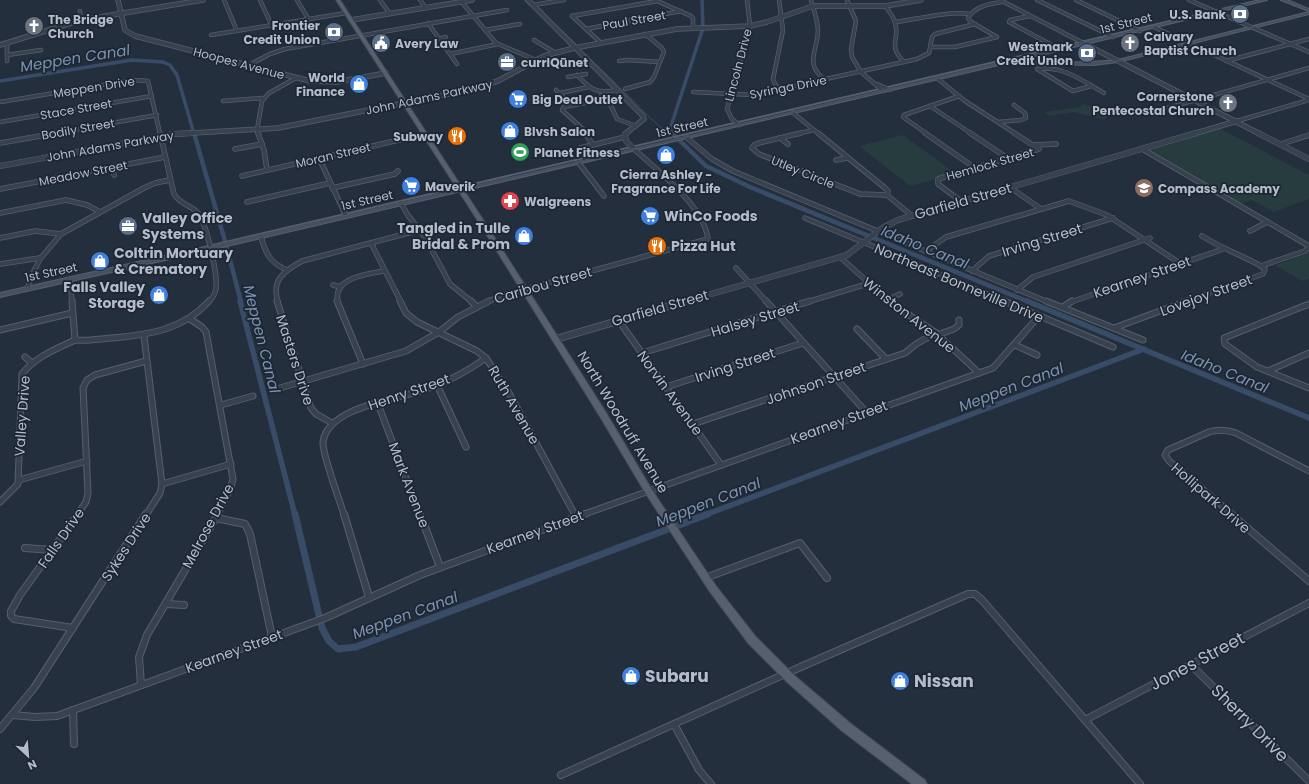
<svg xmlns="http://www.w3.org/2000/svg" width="1309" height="784" font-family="Poppins,sans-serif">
<rect width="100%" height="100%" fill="#242f3e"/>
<g fill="#263c3f">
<polygon points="1082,104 1104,109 1102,113 1107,115 1105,120 1074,112 1049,116 1045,112 1080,107"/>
<polygon points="1217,127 1309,175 1309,199 1274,212 1252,200 1237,205 1144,150"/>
<polygon points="903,135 956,174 910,186 859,146"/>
<polygon points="1309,253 1309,279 1302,281 1275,265"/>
</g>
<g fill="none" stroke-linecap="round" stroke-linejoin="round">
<g stroke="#394c67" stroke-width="1">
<polyline points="524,0 530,6"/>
<polyline points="538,8 576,44"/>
<polyline points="580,49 640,107"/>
<polyline points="641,109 660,127 672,134"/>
</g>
<g stroke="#394c67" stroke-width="3.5">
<polyline points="0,81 132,60 163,62 170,65 177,75 194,134"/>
<polyline points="672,134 670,129 703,28 702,0"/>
</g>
<g stroke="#394c67" stroke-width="4.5">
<polyline points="194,133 225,241 241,302"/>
<polyline points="672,133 706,166 750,187 1029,302"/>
</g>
<g stroke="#394c67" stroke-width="5.5">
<polyline points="240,301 295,515"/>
<polyline points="1027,301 1309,418"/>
<polyline points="705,515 1144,349"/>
</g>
<polyline stroke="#394c67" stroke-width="7" points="295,514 322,628 329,641 338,649 356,647 708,514"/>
<defs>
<g id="minor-far3">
<polyline points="224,0 237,31"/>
<polyline points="260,0 272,26"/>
<polyline points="297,0 309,20"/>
<polyline points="380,0 390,14"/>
<polyline points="420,0 426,8"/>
<polyline points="460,0 496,43 536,60"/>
<polyline points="779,0 783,30 773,79 775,84 780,89"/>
<path d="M811 0C814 10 818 21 818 31 817 53 804 63 825 80"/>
<polyline points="847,0 856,21 851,49 852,57 861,72 883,91"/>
<polyline points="1000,0 1085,44"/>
<polyline points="1037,0 1113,37"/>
<polyline points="1076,0 1140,31"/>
<polyline points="1189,0 1309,52"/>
<polyline points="533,5 564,0"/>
<path d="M885 6C889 11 894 17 895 23 901 41 886 43 904 62"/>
<polyline points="80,11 81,20"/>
<polyline points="572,16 657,1 691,16 693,18 693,28"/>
<polyline points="572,16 600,42"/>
<polyline points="1030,16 1010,20 1009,22 1061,50"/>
<path d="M895 22C920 19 945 11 970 14"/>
<polyline points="428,23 457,64"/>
<polyline points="1154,27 1309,99"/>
<polyline points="586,29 681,11"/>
<polyline points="485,30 520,24"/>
<polyline points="211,35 346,13"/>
<polyline points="438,39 446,37"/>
<polyline points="534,40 554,52"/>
<polyline points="7,44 7,61"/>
<path d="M931 47H955L997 37 971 22 968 18C975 6 989 4 1002 2"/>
<polyline points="450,54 498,44"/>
<polyline points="7,55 41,50"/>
<polyline points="619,61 628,60 660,62"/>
<polyline points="1226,61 1309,39"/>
<polyline points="249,65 270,54 285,49 507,10"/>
<path d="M577 75C591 90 597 94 617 90"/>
<polyline points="568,77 586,74"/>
<polyline points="938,79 965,101 1016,134"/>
<polyline points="877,84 890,90"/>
<path d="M1091 86 1073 91 1037 69C1063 65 1083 81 1104 93"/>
<polyline points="625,89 650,82 654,77 664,52 662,48 645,34"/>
<polyline points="556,90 563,97"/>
<polyline points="693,92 753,95 917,59 929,53 932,37 935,34 975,24"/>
<polyline points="560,93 589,87"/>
<polyline points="601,95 611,106 617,119 636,126"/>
<polyline points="223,101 263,98"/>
<polyline points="0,102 133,80 148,81 160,134"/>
<polyline points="930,106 972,134"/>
<polyline points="792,112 819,134"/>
<polyline points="1150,113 1309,68"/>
<polyline points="1237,121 1309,100"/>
<polyline points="0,122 152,96"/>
<polyline points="999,122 1021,120 1026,118 1025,113 1014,105"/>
<polyline points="739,125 732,119 727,109 750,26 747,0"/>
<polyline points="51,134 157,115"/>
<polyline points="258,134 257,130 262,101 269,93 296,78"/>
<polyline points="585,134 584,130 562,110 564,107 605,99"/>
<polyline points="797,134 813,130"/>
<polyline points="927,134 903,117 904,115 959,96"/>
</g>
<g id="minor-far2">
<path d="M160 133 174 194C179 204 191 205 198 213 207 225 218 275 216 289 215 294 212 299 208 302"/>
<polyline points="258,133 264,150 267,170"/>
<polyline points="585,133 593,145"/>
<polyline points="801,133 759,143 754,145 752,148 759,154 860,194 887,195"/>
<polyline points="818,133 885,188 888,191 887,195 912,216"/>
<polyline points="925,133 975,168"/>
<polyline points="970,133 1009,159"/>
<polyline points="686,137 712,159 733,171 1048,302"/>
<polyline points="780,138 788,144"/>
<polyline points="0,143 57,133"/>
<polyline points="1281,144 1309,135"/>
<polyline points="1034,145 1056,144"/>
<polyline points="580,148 625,137"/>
<polyline points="235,149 262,144"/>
<polyline points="1144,150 1309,246"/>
<polyline points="319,158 346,216"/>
<polyline points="836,160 847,158"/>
<polyline points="578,162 604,196"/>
<polyline points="113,167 114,175"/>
<polyline points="242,176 425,134"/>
<polyline points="332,188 395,174 398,171"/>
<polyline points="1011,188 1041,209"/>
<polyline points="0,189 165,157"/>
<polyline points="247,202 330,183"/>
<polyline points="962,202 938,184 938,179 1039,149 1014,133"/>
<polyline points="401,203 407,214 425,237 450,284 472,302"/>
<polyline points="0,213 66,200 87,205 100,212"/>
<polyline points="805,218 1007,302"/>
<polyline points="1250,231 1267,222"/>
<path d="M261 236C265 253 270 263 287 270"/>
<path d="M1202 236C1221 248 1241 255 1261 266"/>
<polyline points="0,238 35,231 61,234"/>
<polyline points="371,243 401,302"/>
<polyline points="926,251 946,237 1069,201 1107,215 1181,264"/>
<polyline points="840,257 890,302"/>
<polyline points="0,264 40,258"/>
<polyline points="1261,266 1305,251 1309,247"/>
<polyline points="736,268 767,302"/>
<polyline points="972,271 989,256 1113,218"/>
<polyline points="70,279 72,302"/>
<polyline points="333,285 341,287"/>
<polyline points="27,289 33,273 40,259 61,234 144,188 155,183 170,180"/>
<polyline points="1017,290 1033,277 1150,238"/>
<polyline points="886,300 900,294"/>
<path d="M278 302C271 280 284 271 302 261L420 230"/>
<path d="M338 302C332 278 367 274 384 271"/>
<path d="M487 302 500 296 708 239C704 206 658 171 634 149"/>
<polyline points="807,302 867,284"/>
<polyline points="1071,302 1223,249"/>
<polyline points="1184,302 1263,274 1265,269 1261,266"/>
</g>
<g id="minor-far1">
<polyline points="72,301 75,340"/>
<polyline points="277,301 311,408 316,414 332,423"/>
<polyline points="337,301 363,364"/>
<polyline points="400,301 406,313 417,322 477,351 486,358 509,393 575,515"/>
<polyline points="471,301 477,307"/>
<polyline points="766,301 867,413"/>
<polyline points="888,301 936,333 979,373"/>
<polyline points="1004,301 1113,347"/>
<polyline points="1046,301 1143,340"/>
<polyline points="1309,304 1224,338 1225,344 1257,367 1309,388"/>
<polyline points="1063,307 1072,301"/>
<polyline points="190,319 202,327 206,332 233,479 230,490 217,515"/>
<polyline points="619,321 721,465"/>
<polyline points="1114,328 1187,301"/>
<polyline points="857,329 886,359"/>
<polyline points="0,330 72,313"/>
<polyline points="937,335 954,329 959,325 959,320"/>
<polyline points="144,336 162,484 160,493 146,515"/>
<path d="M75 340C87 341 99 339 112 338 148 335 183 330 209 301"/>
<polyline points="1015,345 1037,355"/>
<polyline points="642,353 810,301"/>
<polyline points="25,357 32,363"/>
<polyline points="1268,371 1309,353"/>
<polyline points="437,385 466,447"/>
<polyline points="666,387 803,343"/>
<polyline points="273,390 406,351 439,332 458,317 489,301"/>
<polyline points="378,404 420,515"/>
<polyline points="221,405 253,396"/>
<polyline points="693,424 905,353 916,344 936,333"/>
<polyline points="19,480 87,461"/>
<polyline points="162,484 231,464"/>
<path d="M0 502 18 484 22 374C35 357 56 349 75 340"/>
<polyline points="77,515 86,502 88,493 83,388 87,380 95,375 146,361"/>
<path d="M344 515C340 501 322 454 323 442 328 405 403 399 432 387 451 380 469 370 486 358"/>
<polyline points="582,515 993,368 1039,316"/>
<path d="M1233 515 1169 461 1165 455 1168 450 1209 432C1219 429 1227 430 1236 433L1309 471"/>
</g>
<g id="minor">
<polyline points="344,514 369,597"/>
<polyline points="420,514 440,567"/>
<polyline points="575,514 576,517"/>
<polyline points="1231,514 1309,581"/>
<polyline points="216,518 245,524 250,534 272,637"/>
<polyline points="25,548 52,550"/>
<polyline points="705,578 800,543 827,578"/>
<polyline points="166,604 184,605"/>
<polyline points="73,628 14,619 11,616 11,611 20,595 78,514"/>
<polyline points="1191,665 1309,781"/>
<polyline points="141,685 139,657 147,635 218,514"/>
<polyline points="73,710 74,744"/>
<polyline points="13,715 35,717 57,716 325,618 420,575 585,514"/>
<polyline points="1085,720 1309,603"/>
<polyline points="674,724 699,770 711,784"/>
<polyline points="0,729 34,688 146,514"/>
<polyline points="561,775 796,669 968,594 975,594 982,600 1140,784"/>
</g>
<g id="tertiary-far2">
<polyline points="118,0 125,30 135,36 310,81 337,82 386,73"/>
<polyline points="528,0 643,116 644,119 625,134"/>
<polyline points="351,20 472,0"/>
<polyline points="1085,44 1260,134"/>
<polyline points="0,45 81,20 203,0"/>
<polyline points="175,134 278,128 469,90 498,81 544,56 574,48 677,29 750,26 767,22 813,6 885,6 921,0"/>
<polyline points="1193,134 1237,121"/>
</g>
<g id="tertiary-far1">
<polyline points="627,133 625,134 626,141 634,149"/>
<polyline points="1258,133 1309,159"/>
<polyline points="0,166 174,134 193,133"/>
<polyline points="683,302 847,255 884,227 898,220 1196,133"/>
</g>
<polyline id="tertiary" points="556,339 686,301"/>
<g id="secondary">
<path d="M1260 0H1267L1024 59C1055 64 1087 63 1118 60L1309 12V14L1118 62 1093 65 1039 64 1020 60 210 250 0 297V293C421 199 841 100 1260 0Z"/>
<polygon points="1281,0 1287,0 1309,9 1309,11"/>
</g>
<polygon id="primary" points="336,0 340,0 491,232 605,411 652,490 716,586 756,637 795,676 850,723 925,780 927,784 912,784 842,731 787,682 748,643 710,592 646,494 599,415 485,232"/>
</defs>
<use href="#minor-far3" stroke="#565f6c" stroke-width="4.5"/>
<use href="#minor-far2" stroke="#565f6c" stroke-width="5.5"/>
<use href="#minor-far1" stroke="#565f6c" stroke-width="7"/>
<use href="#minor" stroke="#565f6c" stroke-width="8"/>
<use href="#tertiary-far2" stroke="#565f6c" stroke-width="5.5"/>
<use href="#tertiary-far1" stroke="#565f6c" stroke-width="6"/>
<use href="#tertiary" stroke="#565f6c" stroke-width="8"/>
<use href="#secondary" stroke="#565f6c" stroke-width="2"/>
<use href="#primary" stroke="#414a57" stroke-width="2"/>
<use href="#minor-far3" stroke="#38414e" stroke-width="3"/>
<use href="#minor-far2" stroke="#38414e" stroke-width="4"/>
<use href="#minor-far1" stroke="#38414e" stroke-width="5"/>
<use href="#minor" stroke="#38414e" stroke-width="6"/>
<use href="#tertiary-far2" stroke="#38414e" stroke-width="4"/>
<use href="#tertiary-far1" stroke="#38414e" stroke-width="5"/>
<use href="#tertiary" stroke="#38414e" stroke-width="6"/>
<use href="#secondary" fill="#465061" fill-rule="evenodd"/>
<use href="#primary" fill="#56606e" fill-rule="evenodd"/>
</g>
<defs>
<symbol id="bank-disc" viewBox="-11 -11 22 22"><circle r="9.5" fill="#5c6f8a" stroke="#1d2633"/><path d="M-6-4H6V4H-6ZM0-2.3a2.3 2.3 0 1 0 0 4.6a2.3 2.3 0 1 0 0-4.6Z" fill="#fff"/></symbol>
<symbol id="church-disc" viewBox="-11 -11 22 22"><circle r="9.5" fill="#6b7280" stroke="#1d2633"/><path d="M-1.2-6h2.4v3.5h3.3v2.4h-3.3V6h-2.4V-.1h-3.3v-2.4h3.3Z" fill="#fff"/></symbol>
<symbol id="civic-disc" viewBox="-11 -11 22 22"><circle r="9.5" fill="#5c6f8a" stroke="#1d2633"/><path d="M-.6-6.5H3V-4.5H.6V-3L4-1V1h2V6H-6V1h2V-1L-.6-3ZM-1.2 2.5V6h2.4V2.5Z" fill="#fff"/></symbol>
<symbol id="office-disc" viewBox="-11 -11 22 22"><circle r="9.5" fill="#5c6f8a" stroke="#1d2633"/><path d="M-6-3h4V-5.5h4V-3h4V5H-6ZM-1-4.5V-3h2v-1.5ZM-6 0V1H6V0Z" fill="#fff"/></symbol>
<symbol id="shop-disc" viewBox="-11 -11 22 22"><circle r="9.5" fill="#3f7fe0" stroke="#1d2633"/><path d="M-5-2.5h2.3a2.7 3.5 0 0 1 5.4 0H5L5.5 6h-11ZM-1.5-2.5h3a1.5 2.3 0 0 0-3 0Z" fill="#fff"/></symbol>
<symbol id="supermarket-disc" viewBox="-11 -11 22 22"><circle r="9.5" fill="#3f7fe0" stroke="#1d2633"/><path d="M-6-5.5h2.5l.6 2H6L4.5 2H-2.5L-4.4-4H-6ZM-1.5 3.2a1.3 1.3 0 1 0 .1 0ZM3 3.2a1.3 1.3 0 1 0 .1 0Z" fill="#fff"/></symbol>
<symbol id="restaurant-disc" viewBox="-11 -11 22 22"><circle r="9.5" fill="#e8710a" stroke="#1d2633"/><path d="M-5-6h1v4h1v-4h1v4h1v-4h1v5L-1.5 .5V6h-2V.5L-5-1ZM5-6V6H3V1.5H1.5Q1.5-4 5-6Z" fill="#fff"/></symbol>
<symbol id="stadium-disc" viewBox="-11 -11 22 22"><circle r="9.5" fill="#2e9e5b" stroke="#1d2633"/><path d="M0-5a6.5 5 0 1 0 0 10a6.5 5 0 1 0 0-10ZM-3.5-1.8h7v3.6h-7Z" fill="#fff"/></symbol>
<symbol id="school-disc" viewBox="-11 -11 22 22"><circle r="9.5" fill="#8d6e63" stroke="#1d2633"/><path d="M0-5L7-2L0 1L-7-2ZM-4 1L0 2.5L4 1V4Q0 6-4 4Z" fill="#fff"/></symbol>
<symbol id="pharmacy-disc" viewBox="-11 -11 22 22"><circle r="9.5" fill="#e0444e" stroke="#1d2633"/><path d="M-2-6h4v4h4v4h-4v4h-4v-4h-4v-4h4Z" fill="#fff"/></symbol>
</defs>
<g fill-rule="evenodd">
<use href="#bank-disc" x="1229" y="3" width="22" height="22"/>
<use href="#church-disc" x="23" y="15" width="22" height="22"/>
<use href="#bank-disc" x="323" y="21" width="22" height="22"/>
<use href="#civic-disc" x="370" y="32" width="22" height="22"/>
<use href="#church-disc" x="1119" y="32" width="22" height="22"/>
<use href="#bank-disc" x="1076" y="42" width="22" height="22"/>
<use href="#office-disc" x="496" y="51" width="22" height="22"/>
<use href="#shop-disc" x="348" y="73" width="22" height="22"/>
<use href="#supermarket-disc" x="507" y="88" width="22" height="22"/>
<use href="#church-disc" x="1217" y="92" width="22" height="22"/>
<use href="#shop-disc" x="499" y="120" width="22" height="22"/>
<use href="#restaurant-disc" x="446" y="125" width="22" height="22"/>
<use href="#stadium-disc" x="509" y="141" width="22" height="22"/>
<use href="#shop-disc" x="655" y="144" width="22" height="22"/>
<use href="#supermarket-disc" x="400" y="175" width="22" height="22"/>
<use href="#school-disc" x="1133" y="177" width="22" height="22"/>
<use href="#pharmacy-disc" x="499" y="190" width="22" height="22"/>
<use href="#supermarket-disc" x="639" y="205" width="22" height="22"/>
<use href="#office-disc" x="117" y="215" width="22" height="22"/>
<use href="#shop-disc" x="513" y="225" width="22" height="22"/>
<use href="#restaurant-disc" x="646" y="235" width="22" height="22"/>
<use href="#shop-disc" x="89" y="250" width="22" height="22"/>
<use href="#shop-disc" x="148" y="284" width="22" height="22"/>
<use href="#shop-disc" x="620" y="665" width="22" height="22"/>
<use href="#shop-disc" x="889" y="670" width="22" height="22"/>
</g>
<g text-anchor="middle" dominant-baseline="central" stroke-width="3.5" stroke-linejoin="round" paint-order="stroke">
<g font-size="12" font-weight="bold" fill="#b4bcc9" stroke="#1d2633" text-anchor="start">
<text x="1226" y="14" text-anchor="end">U.S. Bank</text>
<text x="48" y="19">The Bridge<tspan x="48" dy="14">Church</tspan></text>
<text x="320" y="25" text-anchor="end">Frontier<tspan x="320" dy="14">Credit Union</tspan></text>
<text x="1144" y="36">Calvary<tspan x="1144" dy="14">Baptist Church</tspan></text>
<text x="395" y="43">Avery Law</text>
<text x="1073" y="46" text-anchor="end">Westmark<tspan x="1073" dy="14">Credit Union</tspan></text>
<text x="521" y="62">currIQūnet</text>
<text x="345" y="77" text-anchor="end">World<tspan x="345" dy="14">Finance</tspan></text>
<text x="1214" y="96" text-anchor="end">Cornerstone<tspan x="1214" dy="14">Pentecostal Church</tspan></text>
<text x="532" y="99">Big Deal Outlet</text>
<text x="524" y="131">Blvsh Salon</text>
<text x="443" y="136" text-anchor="end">Subway</text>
<text x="534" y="152">Planet Fitness</text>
<text x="666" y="174" text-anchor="middle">Cierra Ashley -<tspan x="666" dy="14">Fragrance For Life</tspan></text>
<text x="425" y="186">Maverik</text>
<text x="1158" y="188">Compass Academy</text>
<text x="524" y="201">Walgreens</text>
</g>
<g font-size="12" fill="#b4bcc9" stroke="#1d2633">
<text transform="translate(634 20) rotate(-10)">Paul Street</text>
<text transform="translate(1126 23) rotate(-14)">1st Street</text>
<text transform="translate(239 63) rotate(15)">Hoopes Avenue</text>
<text transform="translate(738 65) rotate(-75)">Lincoln Drive</text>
<text transform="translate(94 87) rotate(-9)">Meppen Drive</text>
<text transform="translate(788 87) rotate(-11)">Syringa Drive</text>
<text transform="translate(429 97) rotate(-12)">John Adams Parkway</text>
<text transform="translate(76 109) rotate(-10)">Stace Street</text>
<text transform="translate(682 127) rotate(-13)">1st Street</text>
<text transform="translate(78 129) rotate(-10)">Bodily Street</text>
<text transform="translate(110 146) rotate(-10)">John Adams Parkway</text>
<text transform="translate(333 155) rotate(-13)">Moran Street</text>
<text transform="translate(990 164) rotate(-16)">Hemlock Street</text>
<text transform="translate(803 172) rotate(22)">Utley Circle</text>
<text transform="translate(83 173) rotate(-11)">Meadow Street</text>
<text transform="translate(367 200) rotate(-13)">1st Street</text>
<text transform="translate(51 272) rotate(-12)">1st Street</text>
</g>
<g font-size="14" fill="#b4bcc9" stroke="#1d2633">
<text transform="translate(963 201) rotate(-16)">Garfield Street</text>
<text transform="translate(1042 240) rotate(-17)">Irving Street</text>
<text transform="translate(1142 277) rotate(-19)">Kearney Street</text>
<text transform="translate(959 283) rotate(23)">Northeast Bonneville Drive</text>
<text transform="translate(543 285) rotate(-16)">Caribou Street</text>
<text transform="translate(1206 295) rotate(-20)">Lovejoy Street</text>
<text transform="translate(660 308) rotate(-16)">Garfield Street</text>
<text transform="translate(909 315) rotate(38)">Winston Avenue</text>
<text transform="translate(755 319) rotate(-17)">Halsey Street</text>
<text transform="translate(295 360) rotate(72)">Masters Drive</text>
<text transform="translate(735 365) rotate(-18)">Irving Street</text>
<text transform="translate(816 383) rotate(-19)">Johnson Street</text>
<text transform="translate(409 392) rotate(-19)">Henry Street</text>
<text transform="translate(670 393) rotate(54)">Norvin Avenue</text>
<text transform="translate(514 405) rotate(60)">Ruth Avenue</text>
<text transform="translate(22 416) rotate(-86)">Valley Drive</text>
<text transform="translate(623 422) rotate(59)">North Woodruff Avenue</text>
<text transform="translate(839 422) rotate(-20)">Kearney Street</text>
<text transform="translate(409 485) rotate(69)">Mark Avenue</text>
<text transform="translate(1211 498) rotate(41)">Hollipark Drive</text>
<text transform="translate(208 526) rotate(-62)">Melrose Drive</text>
<text transform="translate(535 532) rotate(-20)">Kearney Street</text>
<text transform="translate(61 538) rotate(-55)">Falls Drive</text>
<text transform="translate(126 547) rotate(-57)">Sykes Drive</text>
<text transform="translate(234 651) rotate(-20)">Kearney Street</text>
</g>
<g font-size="14" font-weight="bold" fill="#b4bcc9" stroke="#1d2633" text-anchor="start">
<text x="664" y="216">WinCo Foods</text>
<text x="142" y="218">Valley Office<tspan x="142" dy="16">Systems</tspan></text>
<text x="510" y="228" text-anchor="end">Tangled in Tulle<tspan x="510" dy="16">Bridal &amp; Prom</tspan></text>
<text x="671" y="246">Pizza Hut</text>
<text x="114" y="253">Coltrin Mortuary<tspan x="114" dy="16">&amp; Crematory</tspan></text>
<text x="145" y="287" text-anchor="end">Falls Valley<tspan x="145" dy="16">Storage</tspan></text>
</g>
<g font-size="15" font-style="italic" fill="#7c92b1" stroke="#1d2633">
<text transform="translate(75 58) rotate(-9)">Meppen Canal</text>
<text transform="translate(925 247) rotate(22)">Idaho Canal</text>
<text transform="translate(262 339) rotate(76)">Meppen Canal</text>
<text transform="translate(1225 371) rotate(22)">Idaho Canal</text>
<text transform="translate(1011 387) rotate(-21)">Meppen Canal</text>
<text transform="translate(708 502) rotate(-21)">Meppen Canal</text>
<text transform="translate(405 615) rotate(-20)">Meppen Canal</text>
</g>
<g font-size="17" fill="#b4bcc9" stroke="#1d2633">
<text transform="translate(1197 661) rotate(-28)">Jones Street</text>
<text transform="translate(1250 723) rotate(45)">Sherry Drive</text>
</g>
<g font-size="17" font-weight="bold" fill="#b4bcc9" stroke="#1d2633" text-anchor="start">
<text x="645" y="676">Subaru</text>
<text x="914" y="681">Nissan</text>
</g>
</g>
<g transform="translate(28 756) rotate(154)" stroke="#1d2633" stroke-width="3" paint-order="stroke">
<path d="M0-3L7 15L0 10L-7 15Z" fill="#b4bcc9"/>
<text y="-6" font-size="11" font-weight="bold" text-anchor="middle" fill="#b4bcc9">N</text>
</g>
</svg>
